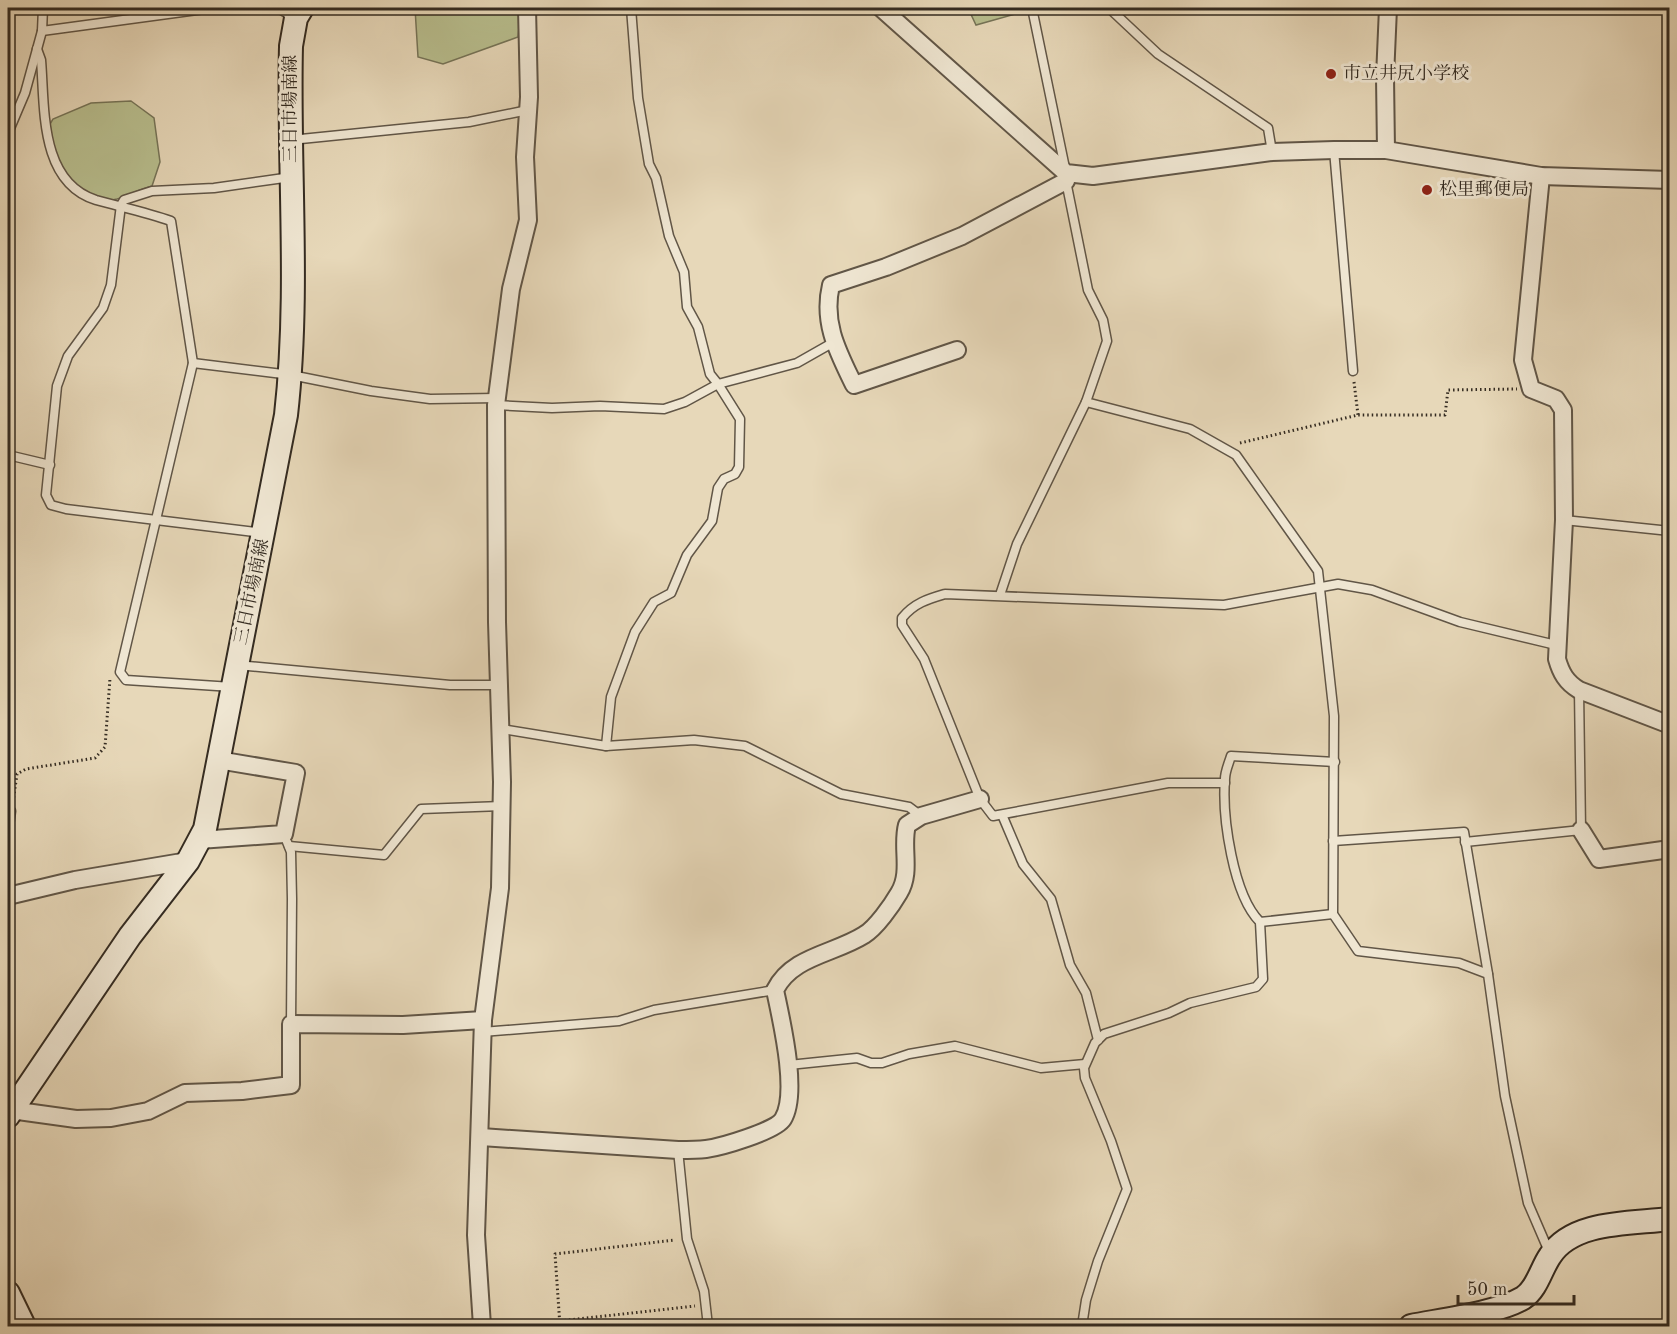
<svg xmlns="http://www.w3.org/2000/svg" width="1677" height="1334" font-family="'Old Standard TT','Noto Serif JP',serif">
<rect width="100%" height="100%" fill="#e7d8b9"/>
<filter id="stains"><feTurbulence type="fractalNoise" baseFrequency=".00333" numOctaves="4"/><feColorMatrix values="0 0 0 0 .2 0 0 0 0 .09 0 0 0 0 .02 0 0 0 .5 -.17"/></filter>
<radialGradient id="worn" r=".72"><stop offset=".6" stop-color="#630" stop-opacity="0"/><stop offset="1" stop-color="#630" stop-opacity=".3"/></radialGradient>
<g fill="#b8be8e" stroke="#767458" stroke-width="1.5">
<polygon points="415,8 521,8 518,37 443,64 418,57"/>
<polygon points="968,8 1026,8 1026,11 976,25"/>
<path d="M131 101 154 118 160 162 152 186C140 189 129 195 117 199 96 205 65 180 57 161 52 150 52 136 50 124L53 119 91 103Z"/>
</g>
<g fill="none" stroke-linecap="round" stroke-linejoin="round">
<defs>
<g id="lane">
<polyline points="43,8 42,31 212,8"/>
<polyline points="278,8 295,18"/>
<polyline points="1032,8 1065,168"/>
<polyline points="1109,8 1158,54 1268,128 1272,152"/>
<path d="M37 49 41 60C45 107 39 182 96 200 121 207 146 212 171 221L193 363"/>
<polyline points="8,133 25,93 42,31"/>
<polyline points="291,140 469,122 528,110"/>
<polyline points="1334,150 1353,371"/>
<polyline points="1066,181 1088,290 1103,320 1107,341 1086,402 1190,429 1236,455 1318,571 1334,716 1333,914 1358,951 1459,963 1488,974 1505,1096 1528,1203 1550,1254"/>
<polyline points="496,405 552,408 600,406 664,409 685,402 718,384 710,374 698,327 687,307 684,272 669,236 656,178 649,164 638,98 631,8"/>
<polyline points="8,455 50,465"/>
<polyline points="1564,520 1670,531"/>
<polyline points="263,533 66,509 51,505 46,495 57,386 68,356 103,308 111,285 121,205 124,200 152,191 214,188 291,177"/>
<polyline points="1000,595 1017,544 1086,402"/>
<polyline points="237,665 450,685 499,685"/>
<polyline points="232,687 126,680 120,672 193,363 291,375 371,391 430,399 497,398"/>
<polyline points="502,729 606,746 694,740 745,746 841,794 909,807 921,816"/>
<polyline points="606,746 611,697 635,632 654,602 671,593 687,555 712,521 718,488 724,479 735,474 739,467 740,419 718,384 797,363 834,342"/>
<path d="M1225 783H1168L993 816 980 799 924 659 902 625V618C914 603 928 599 945 594L1224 605 1338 584 1372 590 1460 622 1556 645"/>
<polyline points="8,811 11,811 8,833"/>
<polyline points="1003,817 1023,864 1051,899 1070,965 1086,993 1098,1040"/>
<polyline points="1333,841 1464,832 1488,974"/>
<polyline points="287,842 291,852 292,899 291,1024"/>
<polyline points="1465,842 1581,830 1579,690"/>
<polyline points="289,846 384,855 421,809 502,806"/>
<polyline points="1260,922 1333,914"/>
<polyline points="482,1032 619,1021 654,1010 775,990"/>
<polyline points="789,1065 857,1058 871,1063 882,1063 909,1054 955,1046 1041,1068 1085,1064"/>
<polyline points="678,1150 687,1239 704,1291 708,1326"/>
<path d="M1082 1326 1086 1300 1098 1261 1127 1189 1111 1141 1085 1078 1084 1068 1095 1043 1104 1034 1169 1013 1190 1003 1256 987 1263 979 1260 922C1233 895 1222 817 1225 779 1225 771 1229 763 1231 756L1335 762"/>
</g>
<g id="street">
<polyline points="881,8 1066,173 1093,176 1272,152 1334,150 1386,150 1541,176 1670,180"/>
<polyline points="1386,150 1385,77 1388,8"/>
<path d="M1541 176 1523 360 1531 389 1556 399 1563 410 1564 520 1557 659C1561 673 1566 682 1579 690L1670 725"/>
<path d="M957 350 854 385C838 352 822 323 831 285L886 267 962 236 1066 181"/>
<polyline points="1581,830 1599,859 1670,849"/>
<polyline points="199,840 284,834 296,773 218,760"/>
<polyline points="8,896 75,880 188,861"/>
<polyline points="11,1110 76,1119 111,1118 148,1111 185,1093 242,1091 291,1085 291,1024 403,1025 483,1020"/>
<path d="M481 1137 678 1150C687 1150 697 1150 706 1149 721 1147 776 1131 783 1119 799 1093 781 1019 775 990 792 956 834 954 864 935 876 928 892 905 899 893 912 872 901 847 907 825L921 816 980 799"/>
<polyline points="482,1326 476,1235 483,1020 500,888 502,782 497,622 496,405 511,289 528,220 525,157 529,97 527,8"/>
</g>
<g id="secondary">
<path d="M8 1116 130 936 188 861 205 829 286 415C300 292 288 168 291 46L296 18 302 8"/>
<polyline points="8,1293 24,1326"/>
<path d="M1411 1326C1441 1320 1498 1313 1523 1298 1537 1289 1541 1269 1550 1256 1573 1220 1632 1224 1670 1219"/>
</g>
</defs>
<use href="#lane" stroke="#615647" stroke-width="11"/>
<use href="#street" stroke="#615647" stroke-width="20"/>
<use href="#secondary" stroke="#342b21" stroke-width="26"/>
<g stroke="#342b21" stroke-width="3" stroke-dasharray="1.5 3" stroke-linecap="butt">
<polyline points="1354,382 1358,415"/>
<polyline points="1240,443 1358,415 1445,415 1448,390 1517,389"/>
<polyline points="13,802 17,774 26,769 95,758 105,747 110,678"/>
<polyline points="560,1321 695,1306"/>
<polyline points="560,1326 555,1254 675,1240"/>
</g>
<use href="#lane" stroke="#efe6d2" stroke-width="8"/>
<use href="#street" stroke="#efe6d2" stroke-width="16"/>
<use href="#secondary" stroke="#efe6d2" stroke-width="22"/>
</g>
<g fill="#8f2418" stroke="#efe6d2" stroke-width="2">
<circle cx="1331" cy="74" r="6"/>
<circle cx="1427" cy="190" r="6"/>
</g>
<g text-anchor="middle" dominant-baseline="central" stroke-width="6" stroke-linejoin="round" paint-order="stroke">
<g font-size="18" fill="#342b21" stroke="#efe6d2" text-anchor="start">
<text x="1343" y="74">市立井尻小学校</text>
<text x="1439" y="190">松里郵便局</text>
</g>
<g font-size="18" fill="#342b21" stroke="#efe6d2">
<text transform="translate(291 109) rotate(-90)">三日市場南線</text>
<text transform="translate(252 592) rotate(-78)">三日市場南線</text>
</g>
</g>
<rect width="1677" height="1334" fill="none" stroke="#e7d8b9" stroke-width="30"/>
<rect x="9" y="9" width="1659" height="1316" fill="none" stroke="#342b21" stroke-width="3"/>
<rect x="15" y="15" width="1647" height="1304" fill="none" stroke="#342b21" stroke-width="1.5"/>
<path d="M1458 1295v9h116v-9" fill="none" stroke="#342b21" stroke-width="3"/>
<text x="1467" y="1295" font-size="18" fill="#342b21" stroke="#efe6d2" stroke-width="4.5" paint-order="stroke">50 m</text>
<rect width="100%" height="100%" filter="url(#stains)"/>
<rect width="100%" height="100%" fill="url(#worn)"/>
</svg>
